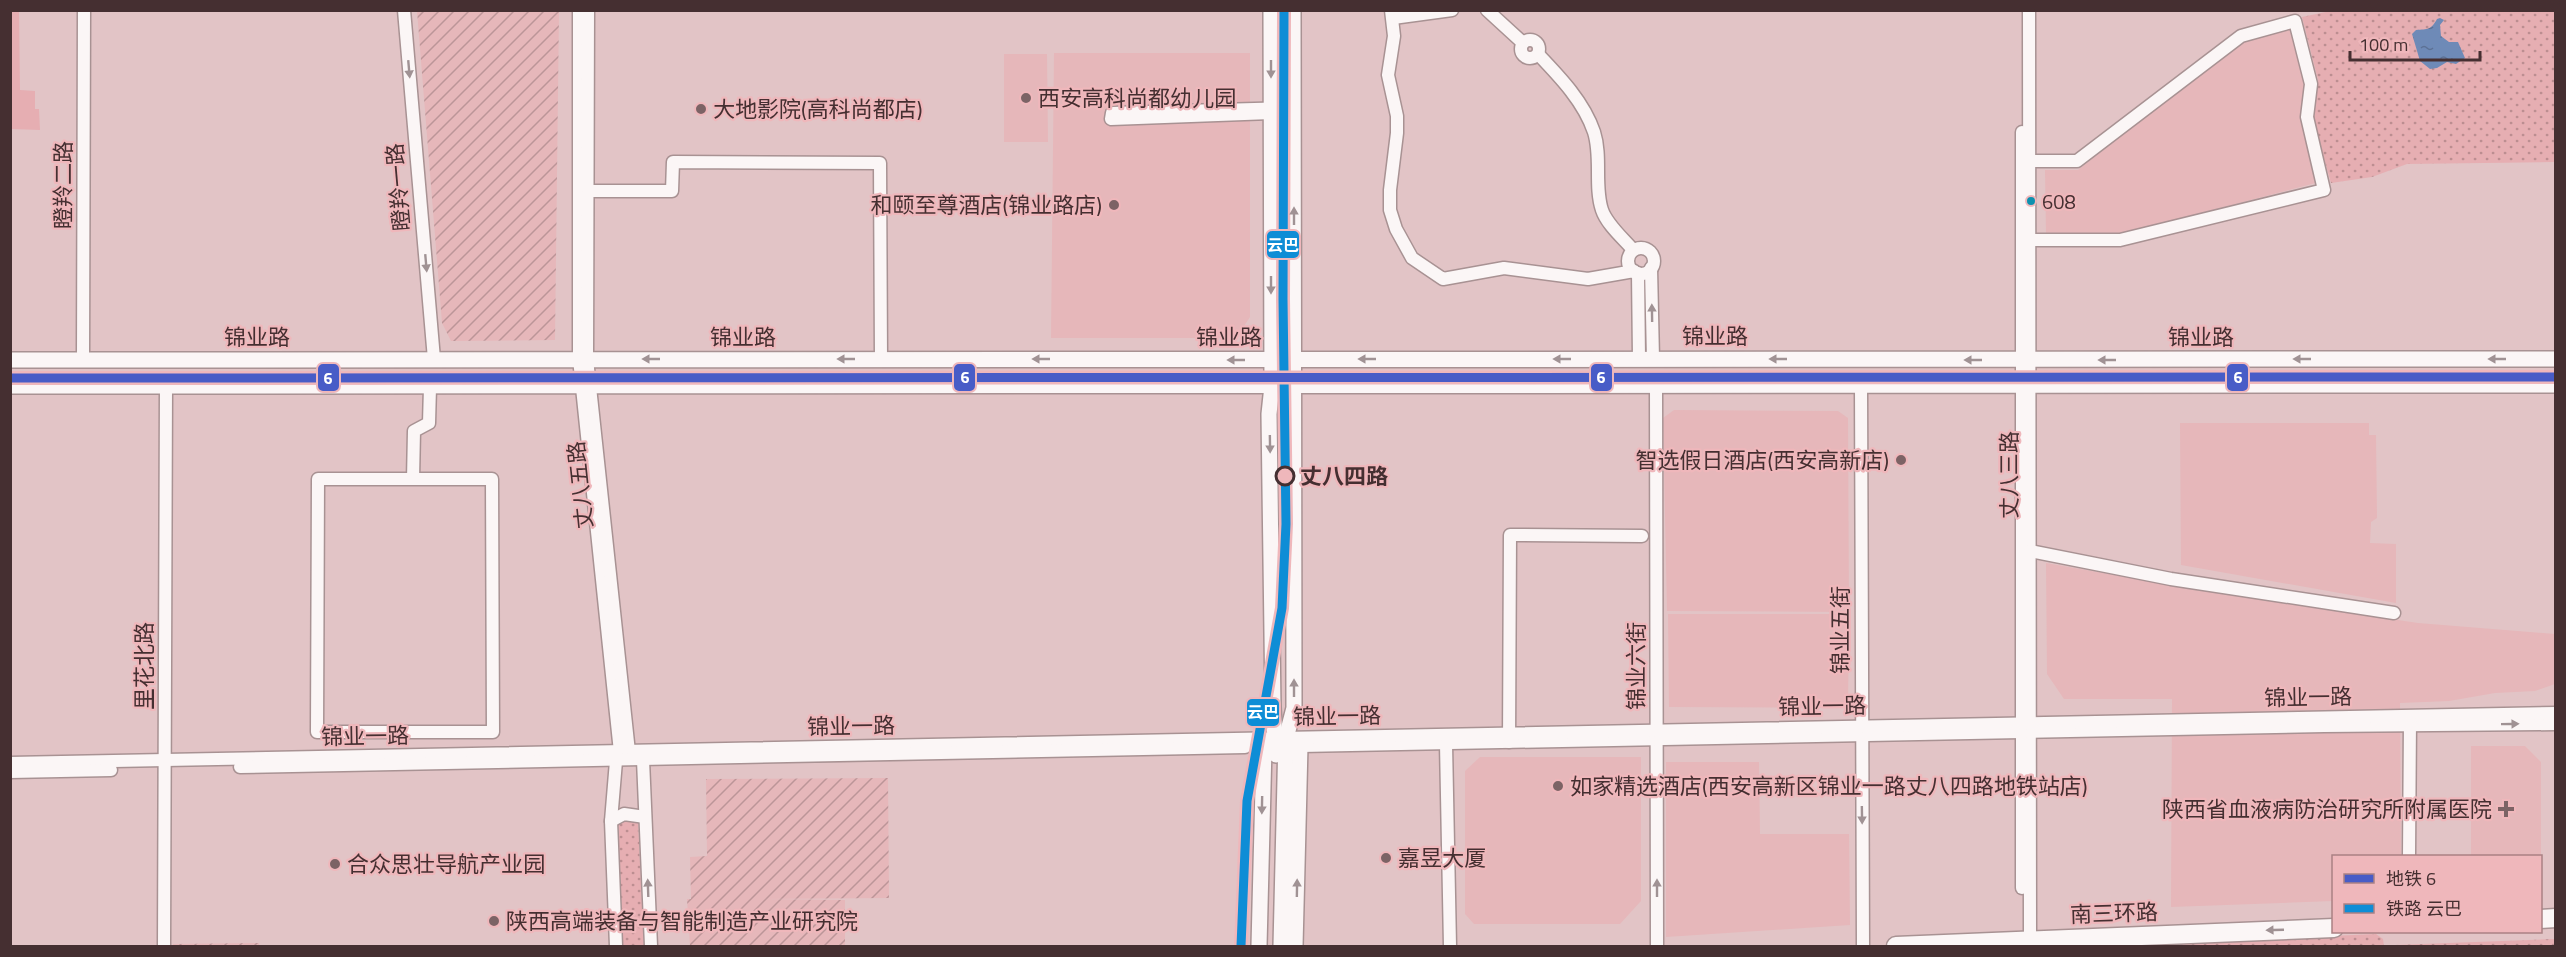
<svg xmlns="http://www.w3.org/2000/svg" width="2566" height="957" font-family="'Titillium Web','Noto Sans SC',sans-serif">
<defs>
<pattern id="industrial-furrows" width="10" height="10" patternUnits="userSpaceOnUse" patternTransform="scale(1.5)"><rect width="10" height="10" fill="#e6b7ba"/><path d="M-1 1l2-2M0 10L10 0M9 11l2-2" fill="none" stroke="#bc9598"/></pattern>
<pattern id="grass-dots" width="8" height="8" patternUnits="userSpaceOnUse" patternTransform="scale(1.5)"><rect width="8" height="8" fill="#e6aeb2"/><path d="M2 2h.1M6 6h.1" fill="none" stroke="#bc8e91" stroke-width="1.8" stroke-linecap="round"/></pattern>
<pattern id="water-ripples" width="26" height="14" patternUnits="userSpaceOnUse" patternTransform="scale(1.5)"><rect width="26" height="14" fill="#6e8ab7"/><path d="M2 4q2-2 4 0t4 0M15 11q2-2 4 0t4 0" fill="none" stroke="#5c7195"/></pattern>
</defs>
<rect width="100%" height="100%" fill="#e2c4c6"/>
<g fill="#e6b7ba">
<polygon points="2293,25 2308,84 2319,182 2117,235 2046,234 2045,170 2078,170 2245,38"/>
<polygon points="1054,53 1250,53 1250,317 1236,338 1051,338"/>
<polygon points="1004,54 1047,54 1048,142 1004,142"/>
<polygon points="1674,410 1838,411 1848,418 1849,612 1667,611 1663,418"/>
<polygon points="2180,423 2369,423 2369,435 2376,435 2377,518 2371,522 2370,543 2396,544 2396,603 2181,565"/>
<polygon points="2046,563 2211,592 2418,623 2555,634 2555,684 2535,691 2495,693 2449,701 2400,703 2401,856 2334,856 2333,901 2171,907 2172,699 2064,699 2047,674"/>
<polygon points="1668,614 1849,614 1848,708 1669,707"/>
<polygon points="2471,746 2525,746 2541,762 2541,885 2540,856 2471,856"/>
<polygon points="1480,757 1641,757 1641,901 1620,924 1474,924 1465,914 1465,771"/>
<polygon points="1666,762 1759,762 1760,834 1849,834 1850,925 1666,937"/>
</g>
<g fill="url(#industrial-furrows)">
<polygon points="417,11 559,11 555,340 451,341 442,323"/>
<polygon points="888,778 889,898 755,899 845,900 845,946 690,946 687,899 691,899 690,857 707,856 706,779"/>
<polygon points="259,943 259,946 173,946 173,944"/>
</g>
<g fill="url(#grass-dots)">
<polygon points="2335,10 2555,11 2555,162 2407,164 2372,177 2331,183 2312,117 2318,80 2302,17"/>
<polygon points="638,821 644,946 623,946 618,822"/>
<polygon points="2376,934 2383,939 2384,946 2107,946"/>
<polygon points="2555,939 2555,946 2395,946 2395,945"/>
</g>
<polygon fill="#e6aeb2" points="11,10 19,11 20,90 35,91 35,109 39,109 40,130 11,129"/>
<path fill="url(#water-ripples)" d="M2440 18 2444 20 2440 25 2441 36 2449 42H2458L2465 58 2456 64 2447 62 2437 68 2430 69 2420 61 2412 34 2416 30C2428 29 2431 30 2437 19Z"/>
<g fill="none" stroke-linecap="round" stroke-linejoin="round">
<defs>
<g id="minor">
<polyline points="404,10 434,359"/>
<polyline points="579,10 579,359 620,752 616,761 611,821 616,946"/>
<polyline points="588,10 587,359 629,752 643,760 651,946"/>
<polyline points="1391,10 1394,36 1388,75 1397,116 1397,133 1390,190 1390,210 1396,229 1412,258 1443,279 1504,268 1588,279 1634,271"/>
<polyline points="1487,10 1523,43"/>
<polyline points="2029,10 2030,940"/>
<polyline points="1393,18 1452,10"/>
<circle cx="1530" cy="49" r="9"/>
<path d="M1538 54C1560 77 1584 102 1594 132 1602 157 1594 186 1602 210 1607 225 1624 239 1633 250"/>
<polyline points="1294,108 1112,113 1111,119 1271,113 1294,115"/>
<polyline points="2022,132 2022,888"/>
<polyline points="2030,161 2077,161 2241,36 2295,21 2311,84 2307,117 2324,190 2120,240 2031,240"/>
<polyline points="588,191 672,191 673,162 880,163 881,359"/>
<circle cx="1641" cy="261" r="13"/>
<polyline points="1651,268 1653,359"/>
<polyline points="1638,273 1639,358"/>
<polyline points="83,360 84,10"/>
<polyline points="1656,385 1657,946"/>
<polyline points="1861,386 1863,946"/>
<polyline points="413,479 318,479 317,732 493,732 492,479 413,479 414,431 429,423 430,387"/>
<polyline points="2030,551 2171,579 2394,613"/>
<polyline points="1509,742 1510,535 1642,536"/>
<polyline points="1446,744 1450,946"/>
<polyline points="1301,746 2324,726 2556,724"/>
<polyline points="10,763 2556,713"/>
<polyline points="240,767 1245,747"/>
<polyline points="10,772 111,770"/>
<polyline points="611,821 624,814 645,817"/>
<polyline points="2409,856 2410,720"/>
<polyline points="164,946 166,386"/>
</g>
<g id="major">
<polyline points="1271,10 1272,386 1269,414 1273,707 1276,755"/>
<polyline points="10,360 2556,359"/>
<polyline points="10,386 2556,385"/>
<polyline points="1259,946 1264,747"/>
<polyline points="1281,946 1286,738 1294,708 1293,10"/>
<polyline points="1295,946 1300,746"/>
</g>
<g id="highway">
<polyline points="2540,919 2556,918"/>
<polyline points="1896,946 2334,928"/>
</g>
</defs>
<use href="#minor" stroke="#a89293" stroke-width="15"/>
<use href="#major" stroke="#a89293" stroke-width="18"/>
<use href="#highway" stroke="#a89293" stroke-width="21"/>
<use href="#minor" stroke="#fbf6f6" stroke-width="12"/>
<use href="#major" stroke="#fbf6f6" stroke-width="15"/>
<use href="#highway" stroke="#fbf6f6" stroke-width="18"/>
<defs>
<polyline id="rail-1" points="1241,946 1247,801 1282,608 1286,524 1283,299 1284,10"/>
</defs>
<use href="#rail-1" stroke="#efb7bb" stroke-width="14"/>
<use href="#rail-1" stroke="#0e8dd6" stroke-width="9"/>
<defs>
<polyline id="metro-1" points="10,378 2556,377"/>
</defs>
<use href="#metro-1" stroke="#efb7bb" stroke-width="14"/>
<use href="#metro-1" stroke="#485cc7" stroke-width="9"/>
</g>
<defs><path id="oneway-solid" d="M-6-.8H1V-3.2L6.5 0L1 3.2V.8H-6Z" transform="scale(1.5)"/></defs>
<g fill="#a09294">
<use href="#oneway-solid" transform="translate(409 69) rotate(85)"/>
<use href="#oneway-solid" transform="translate(1271 69) rotate(90)"/>
<use href="#oneway-solid" transform="translate(1294 216) rotate(-90)"/>
<use href="#oneway-solid" transform="translate(426 263) rotate(85)"/>
<use href="#oneway-solid" transform="translate(1271 285) rotate(90)"/>
<use href="#oneway-solid" transform="translate(1652 313) rotate(-91)"/>
<use href="#oneway-solid" transform="translate(651 359) rotate(-180)"/>
<use href="#oneway-solid" transform="translate(846 359) rotate(-180)"/>
<use href="#oneway-solid" transform="translate(1041 359) rotate(-180)"/>
<use href="#oneway-solid" transform="translate(1367 359) rotate(180)"/>
<use href="#oneway-solid" transform="translate(1562 359) rotate(180)"/>
<use href="#oneway-solid" transform="translate(1778 359) rotate(-180)"/>
<use href="#oneway-solid" transform="translate(2302 359) rotate(180)"/>
<use href="#oneway-solid" transform="translate(2497 359) rotate(180)"/>
<use href="#oneway-solid" transform="translate(1236 360) rotate(-180)"/>
<use href="#oneway-solid" transform="translate(1973 360) rotate(-180)"/>
<use href="#oneway-solid" transform="translate(2107 360) rotate(180)"/>
<use href="#oneway-solid" transform="translate(1270 444) rotate(89)"/>
<use href="#oneway-solid" transform="translate(1294 688) rotate(-90)"/>
<use href="#oneway-solid" transform="translate(2510 724) rotate(-1)"/>
<use href="#oneway-solid" transform="translate(1262 805) rotate(91)"/>
<use href="#oneway-solid" transform="translate(1862 815) rotate(89)"/>
<use href="#oneway-solid" transform="translate(648 888) rotate(-92)"/>
<use href="#oneway-solid" transform="translate(1297 888) rotate(-89)"/>
<use href="#oneway-solid" transform="translate(1657 888) rotate(-90)"/>
<use href="#oneway-solid" transform="translate(2275 930) rotate(178)"/>
</g>
<g fill="#7c6365" stroke="#efb7bb" stroke-width="2">
<circle cx="1026" cy="98" r="6"/>
<circle cx="701" cy="109" r="6"/>
<circle cx="1114" cy="205" r="6"/>
<circle cx="1901" cy="460" r="6"/>
<circle cx="1558" cy="786" r="6"/>
<path d="M2503 800h6v6h6v6h-6v6h-6v-6h-6v-6h6z"/>
<circle cx="1386" cy="858" r="6"/>
<circle cx="335" cy="864" r="6"/>
<circle cx="494" cy="921" r="6"/>
</g>
<circle fill="#0e91af" stroke="#efb7bb" stroke-width="2" cx="2031" cy="201" r="5"/>
<circle fill="#efb7bb" stroke="#452f31" stroke-width="3" cx="1285" cy="476" r="9"/>
<g text-anchor="middle" dominant-baseline="central" stroke-width="4.5" stroke-linejoin="round" paint-order="stroke">
<g font-size="20" fill="#452f31" stroke="#efb7bb" text-anchor="start">
<text x="2042" y="201">608</text>
</g>
<g font-size="22" fill="#452f31" stroke="#efb7bb" text-anchor="start">
<text x="1038" y="98">西安高科尚都幼儿园</text>
<text x="713" y="109">大地影院(高科尚都店)</text>
<text x="1102" y="205" text-anchor="end">和颐至尊酒店(锦业路店)</text>
<text x="1889" y="460" text-anchor="end">智选假日酒店(西安高新店)</text>
<text x="1570" y="786">如家精选酒店(西安高新区锦业一路丈八四路地铁站店)</text>
<text x="2492" y="809" text-anchor="end">陕西省血液病防治研究所附属医院</text>
<text x="1398" y="858">嘉昱大厦</text>
<text x="347" y="864">合众思壮导航产业园</text>
<text x="506" y="921">陕西高端装备与智能制造产业研究院</text>
</g>
<g font-size="22" fill="#452f31" stroke="#efb7bb">
<text transform="translate(63 185) rotate(-90)">瞪羚二路</text>
<text transform="translate(398 187) rotate(-95)">瞪羚一路</text>
<text x="1715" y="336">锦业路</text>
<text x="257" y="337">锦业路</text>
<text x="743" y="337">锦业路</text>
<text x="1229" y="337">锦业路</text>
<text x="2201" y="337">锦业路</text>
<text transform="translate(2009 475) rotate(-90)">丈八三路</text>
<text transform="translate(580 485) rotate(-96)">丈八五路</text>
<text transform="translate(1840 630) rotate(-90)">锦业五街</text>
<text transform="translate(144 666) rotate(-90)">里花北路</text>
<text transform="translate(1636 666) rotate(-90)">锦业六街</text>
<text transform="translate(2308 697) rotate(-1)">锦业一路</text>
<text transform="translate(1822 706) rotate(-1)">锦业一路</text>
<text transform="translate(1337 716) rotate(-1)">锦业一路</text>
<text transform="translate(851 726) rotate(-1)">锦业一路</text>
<text transform="translate(365 736) rotate(-1)">锦业一路</text>
<text transform="translate(2114 913) rotate(-2)">南三环路</text>
</g>
<g font-size="22" font-weight="bold" fill="#452f31" stroke="#efb7bb" text-anchor="start">
<text x="1300" y="476">丈八四路</text>
</g>
</g>
<g stroke="#efb7bb" stroke-width="2">
<rect x="1266" y="230" width="34" height="29" rx="6" fill="#0e8dd6"/>
<rect x="2226" y="363" width="23" height="29" rx="6" fill="#485cc7"/>
<rect x="1590" y="363" width="23" height="29" rx="6" fill="#485cc7"/>
<rect x="953" y="363" width="23" height="29" rx="6" fill="#485cc7"/>
<rect x="317" y="363" width="23" height="29" rx="6" fill="#485cc7"/>
<rect x="1246" y="698" width="34" height="29" rx="6" fill="#0e8dd6"/>
</g>
<g font-size="16" text-anchor="middle" font-weight="bold" fill="#fff">
<text x="1283" y="251">云巴</text>
<text x="2238" y="383">6</text>
<text x="1601" y="383">6</text>
<text x="965" y="383">6</text>
<text x="328" y="384">6</text>
<text x="1263" y="718">云巴</text>
</g>
<rect width="2566" height="957" fill="none" stroke="#452f31" stroke-width="24"/>
<rect x="2332" y="855" width="210" height="78" fill="#efb7bb" stroke="#ab8184" stroke-width="1.5"/>
<rect x="2344" y="874" width="30" height="9" fill="#485cc7" stroke="#ab8184" stroke-width="1.5"/>
<text x="2386" y="885" font-size="18" fill="#452f31">地铁 6</text>
<rect x="2344" y="904" width="30" height="9" fill="#0e8dd6" stroke="#ab8184" stroke-width="1.5"/>
<text x="2386" y="915" font-size="18" fill="#452f31">铁路 云巴</text>
<path d="M2350 51v9h130v-9" fill="none" stroke="#452f31" stroke-width="3"/>
<text x="2359" y="51" font-size="18" fill="#452f31" stroke="#efb7bb" stroke-width="4.5" paint-order="stroke">100 m</text>
</svg>
